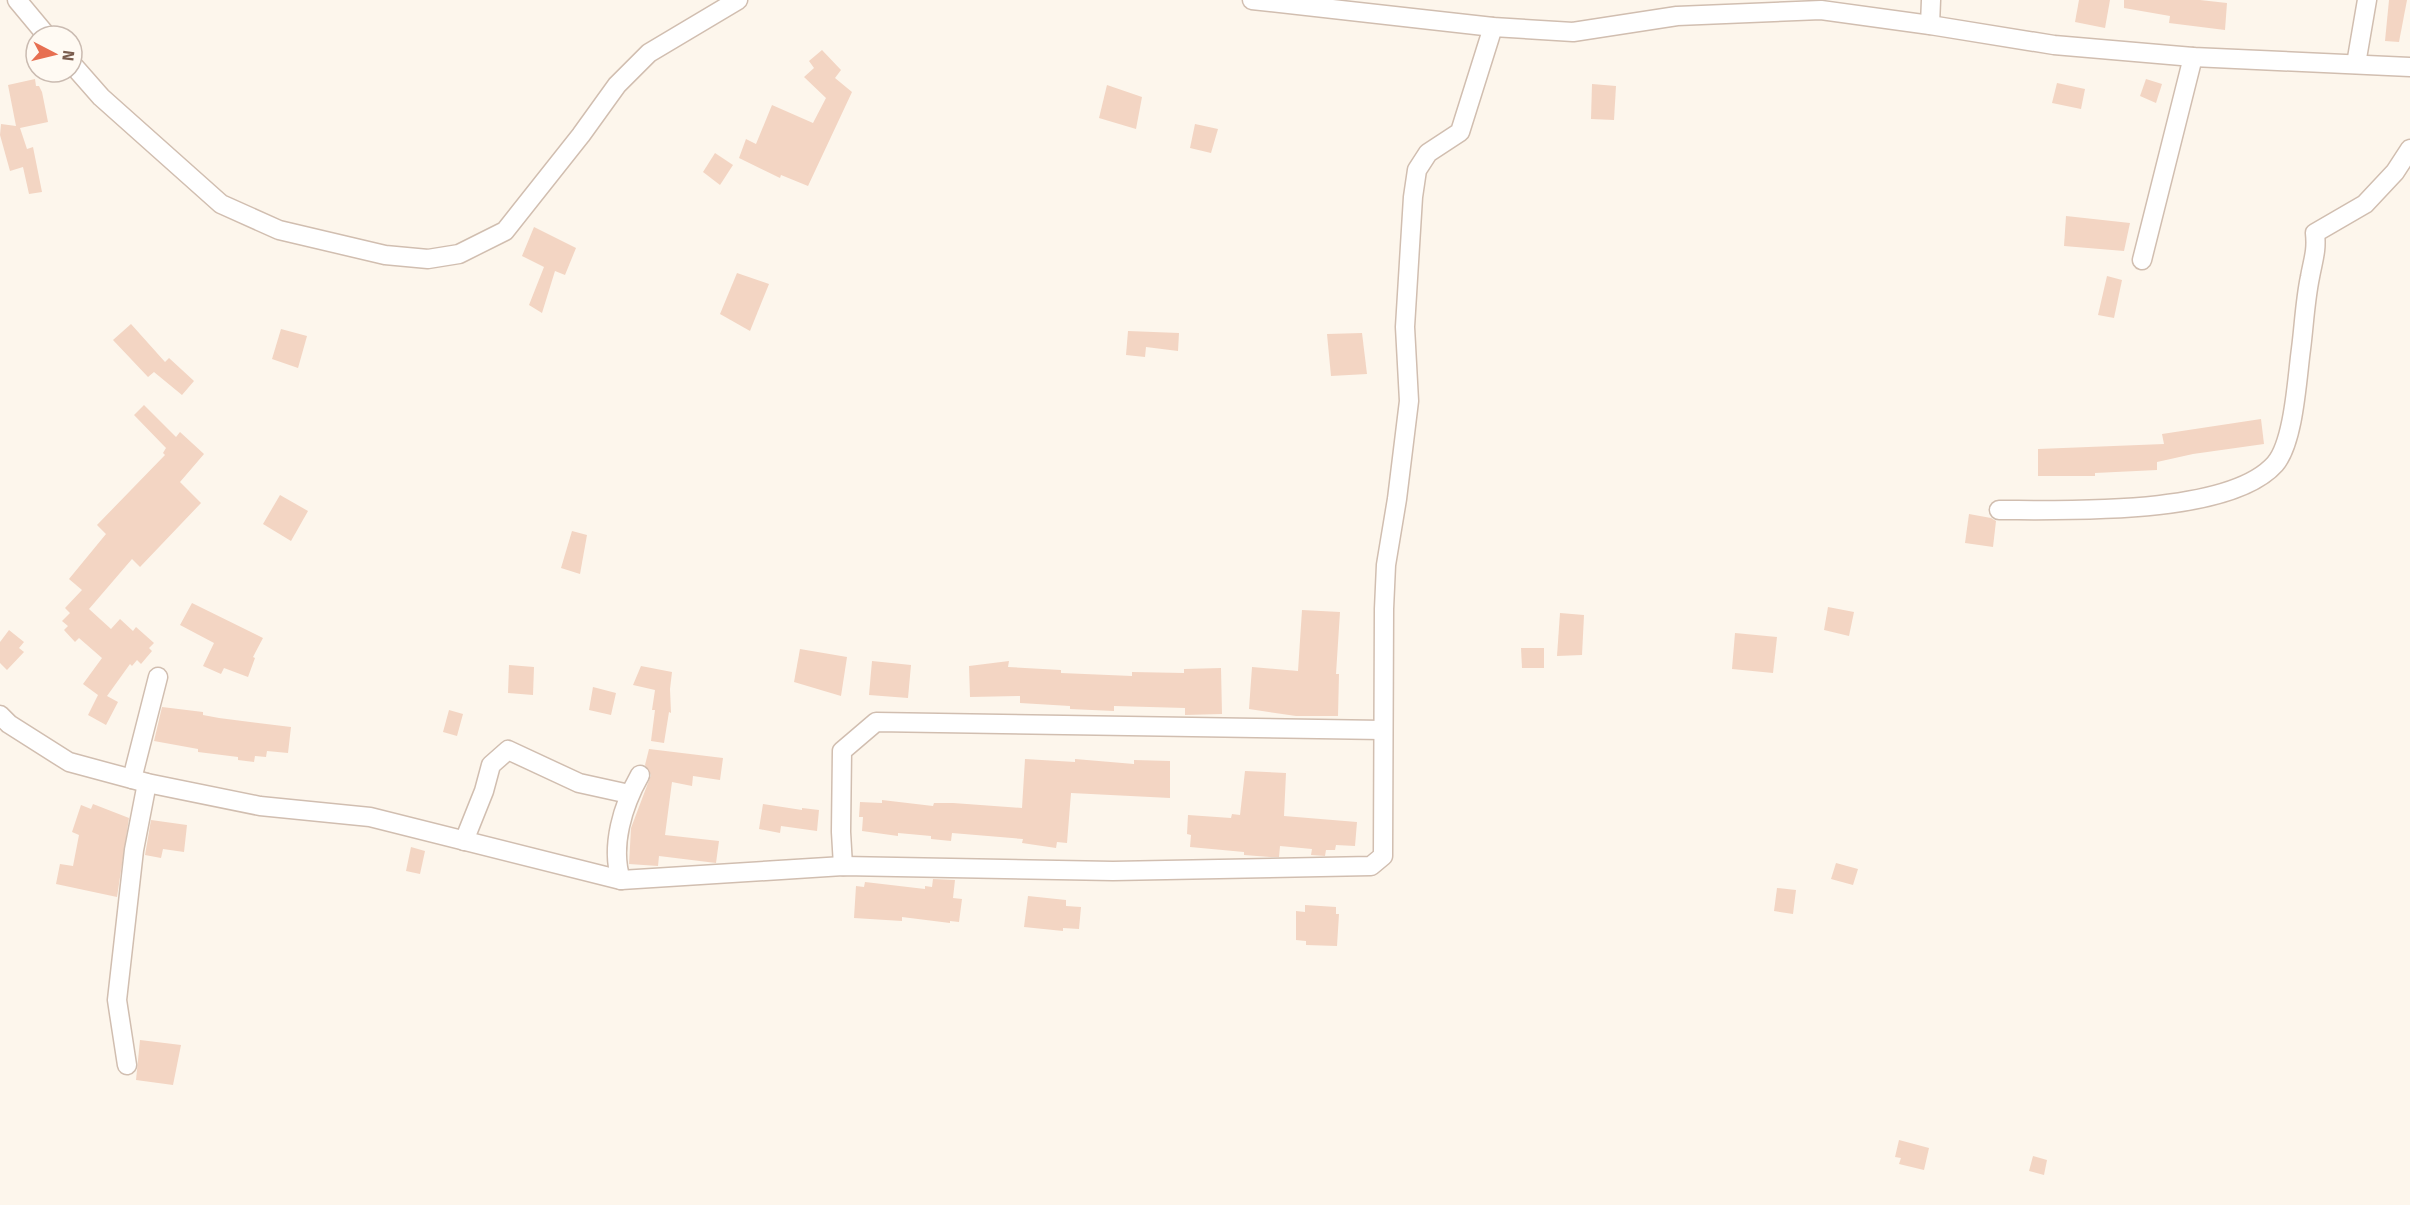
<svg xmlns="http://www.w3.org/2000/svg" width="2410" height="1205" font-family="'Fira Sans',sans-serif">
<rect width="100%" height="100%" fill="#fdf6ec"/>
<g fill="#f3d5c3">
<polygon points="2079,0 2110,0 2105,28 2075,22"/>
<polygon points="2124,0 2200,0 2227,3 2225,30 2169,23 2170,16 2124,8"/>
<polygon points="2389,0 2407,0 2399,42 2385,41"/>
<polygon points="822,50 841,70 835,78 852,92 808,186 781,175 780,178 739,158 746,139 756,144 772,105 813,123 826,98 804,77 814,68 809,61"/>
<polygon points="35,79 36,86 39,86 42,92 48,122 20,128 27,149 33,147 42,192 29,194 23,167 10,171 0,135 1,124 16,126 8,85"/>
<polygon points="2146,79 2162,84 2156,103 2140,96"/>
<polygon points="2057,83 2085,89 2081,109 2052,103"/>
<polygon points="1592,84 1616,86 1614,120 1591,119"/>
<polygon points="1107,85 1142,97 1136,129 1099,118"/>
<polygon points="1195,124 1218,129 1211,153 1190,148"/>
<polygon points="715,153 733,165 720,185 703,172"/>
<polygon points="2066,216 2130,223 2124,251 2064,246"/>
<polygon points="534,227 576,248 565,275 555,271 542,313 529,305 544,267 522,256"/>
<polygon points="737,273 769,284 750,331 720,314"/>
<polygon points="2107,276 2122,280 2114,318 2098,315"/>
<polygon points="131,324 165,362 169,358 194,381 182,395 154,372 148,377 113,340"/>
<polygon points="281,329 307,336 298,368 272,359"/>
<polygon points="1128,331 1179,333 1178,351 1146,347 1145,357 1126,355"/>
<polygon points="1362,333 1367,374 1331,376 1327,334"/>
<polygon points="144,405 176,437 180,432 204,454 180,482 201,503 140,567 132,559 89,609 111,629 120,619 133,631 136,627 154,643 149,648 152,651 141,664 137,660 132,666 130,664 107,696 118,702 106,725 88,715 98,695 83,684 102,658 79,638 75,642 64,630 68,626 62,621 70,613 65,608 82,590 69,579 106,534 97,525 165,455 163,453 166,448 134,415"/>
<polygon points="2261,419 2264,444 2193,454 2157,462 2157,470 2095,473 2095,476 2038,476 2038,449 2164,444 2162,434"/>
<polygon points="280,495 308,511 291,541 263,524"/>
<polygon points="1969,514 1991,518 1996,521 1993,547 1965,543"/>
<polygon points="572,531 587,535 580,574 561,568"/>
<polygon points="192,603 263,638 253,657 255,658 248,677 224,668 221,674 203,666 214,643 180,625"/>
<polygon points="1828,607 1854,612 1849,636 1824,630"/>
<polygon points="1302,610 1340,612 1336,674 1339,674 1338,716 1296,716 1249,709 1252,667 1298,671"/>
<polygon points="1560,613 1584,615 1582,655 1557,656"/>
<polygon points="9,630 24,642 19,648 24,652 7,670 0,663 0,642"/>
<polygon points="1735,633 1777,637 1773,673 1732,669"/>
<polygon points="1521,648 1544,648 1544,668 1522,668"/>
<polygon points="800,649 847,657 841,696 794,682"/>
<polygon points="872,661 911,665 908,698 869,695"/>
<polygon points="1009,661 1008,667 1061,670 1061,673 1132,676 1132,672 1184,673 1184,669 1221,668 1222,714 1185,715 1185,708 1114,706 1114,711 1070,709 1070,706 1020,703 1020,696 970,697 969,666"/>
<polygon points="509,665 534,667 533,695 508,693"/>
<polygon points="641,666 672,672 670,689 671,713 669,712 664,743 651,741 655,710 652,710 655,690 633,685"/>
<polygon points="593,687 616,693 611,715 589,710"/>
<polygon points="162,707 203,712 203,715 219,718 291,727 288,753 267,751 266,757 255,756 254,762 238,760 238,757 198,752 198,749 154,741"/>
<polygon points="449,710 463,714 457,736 443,732"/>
<polygon points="649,749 723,758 720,780 693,776 692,786 672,782 665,835 719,841 716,863 659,856 658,866 629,864 631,828 651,775 645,765"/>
<polygon points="1025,759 1075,762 1075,759 1134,764 1134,760 1170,761 1170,798 1071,793 1067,843 1057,842 1056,848 1022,843 1023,839 952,833 951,841 931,839 931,836 898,833 898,836 862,831 863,817 859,817 860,802 882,803 882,800 933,806 934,803 953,803 1022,808"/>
<polygon points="1245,771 1286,773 1284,816 1357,822 1355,846 1336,845 1335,850 1326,850 1325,856 1311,855 1312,849 1280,846 1279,857 1270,857 1244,855 1244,852 1190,847 1191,835 1187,834 1188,815 1231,818 1232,814 1240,815"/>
<polygon points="93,804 129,818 117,897 56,884 60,864 73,866 79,835 72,832 81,805 91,809"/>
<polygon points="763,804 802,810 802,808 819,810 817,831 781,826 780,833 759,829"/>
<polygon points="151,820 187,825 184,852 163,849 161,858 145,855"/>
<polygon points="411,847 425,851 420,874 406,871"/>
<polygon points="1836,863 1858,869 1853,885 1831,879"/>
<polygon points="933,879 955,880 953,898 962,899 959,922 950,921 950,923 902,917 902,921 854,918 856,886 864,887 865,882 925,889 925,886 932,887"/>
<polygon points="1777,888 1796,890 1793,914 1774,911"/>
<polygon points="1028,896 1066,900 1066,906 1081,907 1079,929 1063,928 1063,931 1024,927"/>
<polygon points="1305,905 1336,907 1336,914 1339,914 1337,946 1306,945 1306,941 1296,940 1296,911 1305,912"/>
<polygon points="140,1040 181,1045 173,1085 136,1080"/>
<polygon points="1899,1140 1929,1148 1924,1170 1899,1164 1901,1158 1895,1157"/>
<polygon points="2033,1156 2047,1160 2044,1175 2029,1171"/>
</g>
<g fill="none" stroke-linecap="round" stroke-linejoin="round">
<defs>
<g id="minor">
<polyline points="17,0 47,36"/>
<polyline points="1252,0 1493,27 1573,32 1677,16 1821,10 1930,25 2054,45 2193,57 2410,67"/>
<polyline points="1930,25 1931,0"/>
<polyline points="72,64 101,97 221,204 279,230 385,255 428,259 459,254 505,231 581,135 617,85 649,53 738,0"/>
<polyline points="2356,64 2367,0"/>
<polyline points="2142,260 2193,57"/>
<path d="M1999 510C2065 510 2229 516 2275 464 2294 442 2297 378 2301 349 2304 326 2305 301 2310 277 2313 260 2317 251 2315 233L2365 204 2395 172 2410 149"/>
<polyline points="0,715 9,724 69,762 147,783 260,806 370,817 621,880 843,866 1113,871 1371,866 1383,856 1384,609 1386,565 1397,499 1409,401 1405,327 1413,197 1417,170 1428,153 1460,132 1493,27"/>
<polyline points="132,779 158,677"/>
<polyline points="464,841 484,791 491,765 508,750 579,783 629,794"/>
<polyline points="843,866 841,832 842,751 876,722 1383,730"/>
<path d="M621 880C610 846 623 805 640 775"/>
<polyline points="127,1065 117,1000 134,850 147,783"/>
</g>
</defs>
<use href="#minor" stroke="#d1beb0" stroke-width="21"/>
<use href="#minor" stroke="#fff" stroke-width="18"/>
</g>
<g transform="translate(54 54) rotate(97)"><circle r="28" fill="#fffaf3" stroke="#cabbb1" stroke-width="1.5"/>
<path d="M0-4.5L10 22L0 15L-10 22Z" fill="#e76f51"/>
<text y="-9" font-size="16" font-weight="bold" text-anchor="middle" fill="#7a5c4d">N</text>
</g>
</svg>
